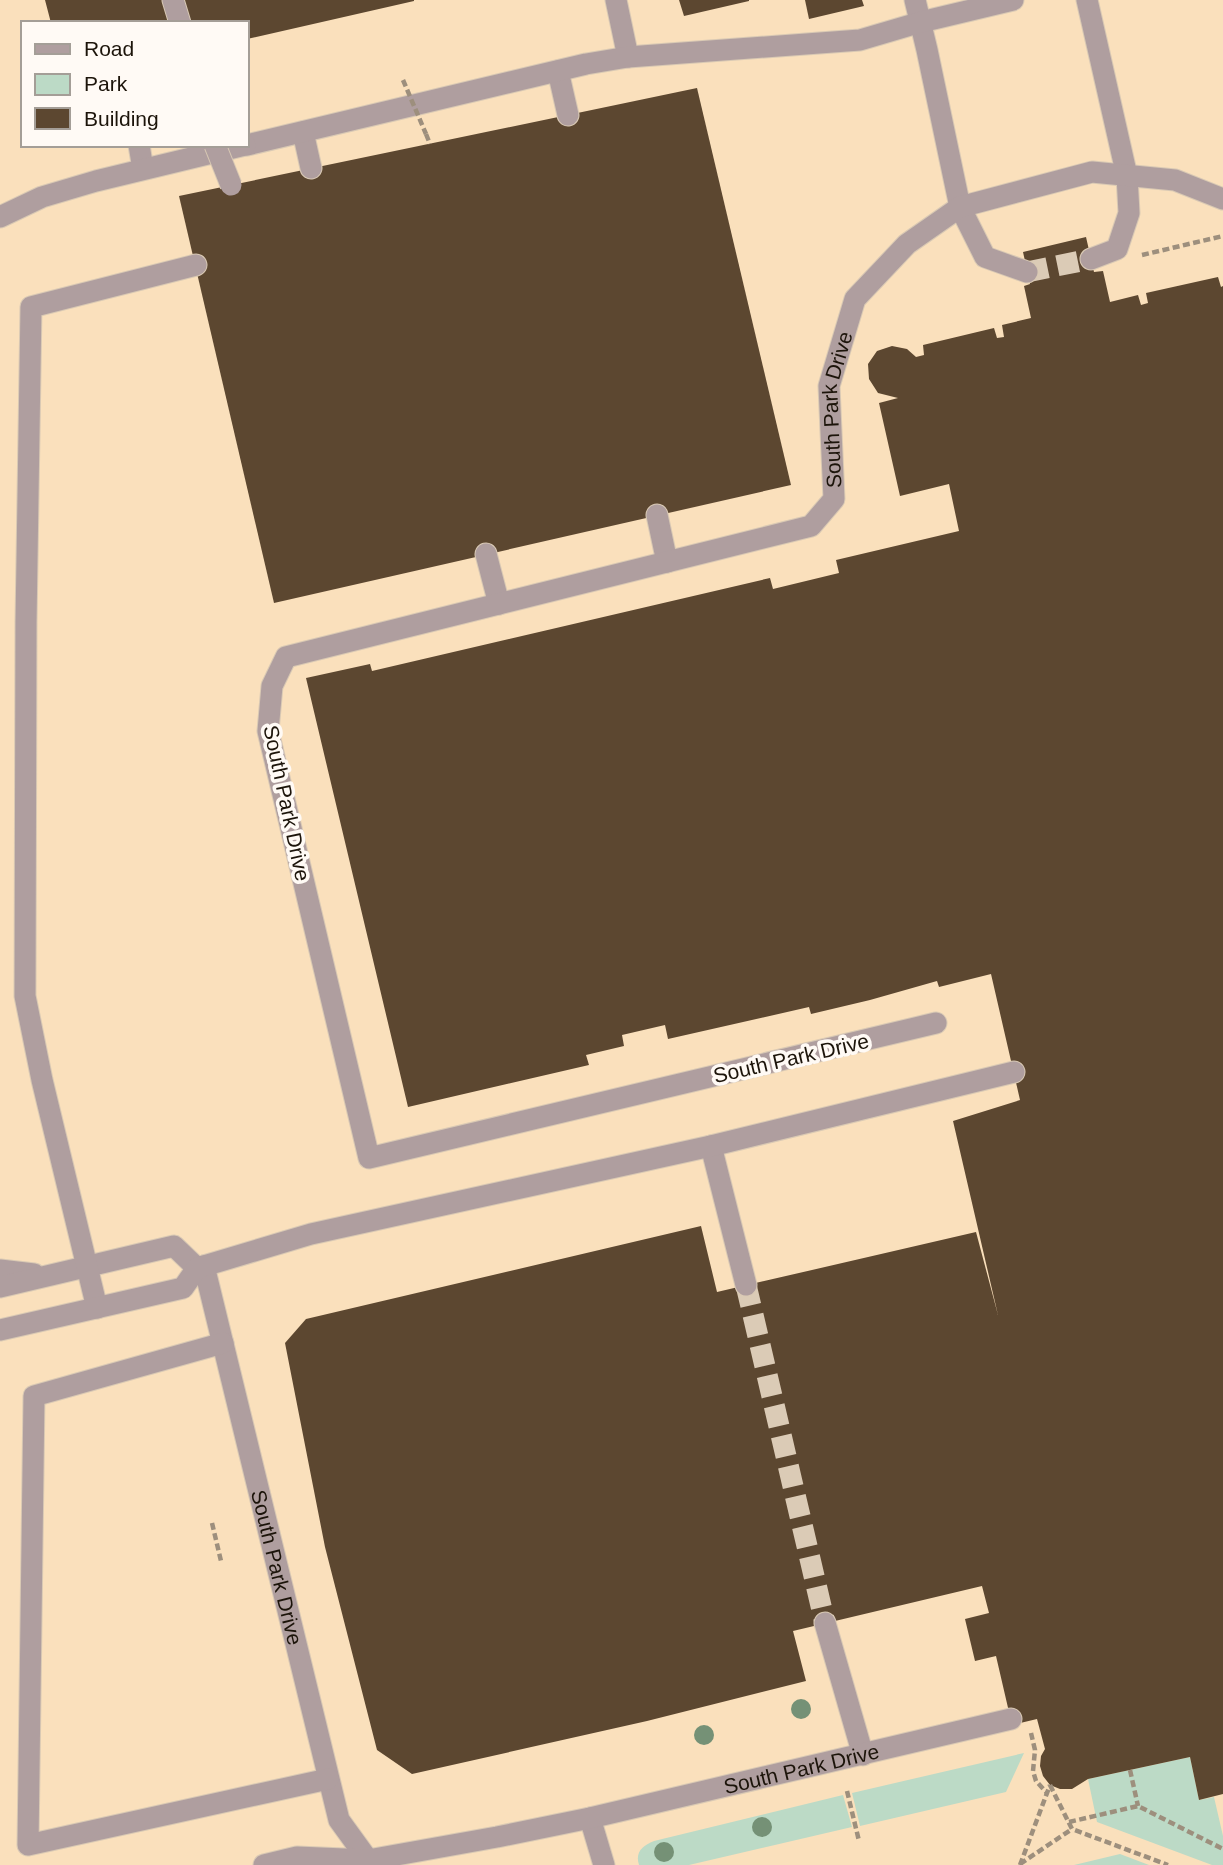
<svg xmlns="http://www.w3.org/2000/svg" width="1223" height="1865" font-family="Arial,sans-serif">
<rect width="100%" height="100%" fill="#fdebd4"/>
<path fill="#fae0bc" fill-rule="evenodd" d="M0 0H1223V1865H0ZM23 23H247V145H23Z"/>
<g fill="#bcdac6">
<polygon points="1024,1753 1006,1792 860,1826 852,1793"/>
<polygon points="1190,1757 1199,1800 1214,1797 1223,1836 1223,1865 1212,1865 1097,1822 1088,1779"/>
<path d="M843 1795 852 1827 689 1865H639C635 1852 642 1846 654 1841Z"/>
<polygon points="1120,1854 1149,1865 1074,1865"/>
</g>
<g fill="#5c4730">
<polygon points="45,0 414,0 414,1 247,39 247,23 51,23"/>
<polygon points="679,0 749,0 749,1 684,16"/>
<polygon points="805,0 862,0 864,6 809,19"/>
<polygon points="697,88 791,485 274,603 179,196"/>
<polygon points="1086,237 1094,272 1103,271 1110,302 1138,295 1141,305 1148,303 1146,293 1218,277 1221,287 1223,286 1223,1794 1199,1800 1190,1757 1088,1779 1072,1789 1060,1789 1050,1785 1043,1776 1040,1766 1041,1756 1045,1749 1037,1719 1012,1725 996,1656 975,1661 965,1619 989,1613 982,1586 793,1631 806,1681 647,1721 412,1774 377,1750 325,1547 285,1343 306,1319 701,1226 717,1292 976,1232 998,1315 953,1121 1020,1100 991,974 939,987 937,981 870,1000 811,1014 809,1007 668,1039 665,1025 622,1035 624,1046 586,1055 589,1065 408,1107 306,678 370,664 372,671 770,578 773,589 839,573 836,560 959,531 949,484 900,496 879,403 898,398 878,393 869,379 868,364 877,351 892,346 907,349 916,357 924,355 923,345 994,328 997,338 1004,337 1002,325 1031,318 1024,286 1030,284 1023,252"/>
</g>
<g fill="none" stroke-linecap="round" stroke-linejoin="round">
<g stroke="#dbcbb6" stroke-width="21" stroke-dasharray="21 10" stroke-linecap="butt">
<polyline points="1027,272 1091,259"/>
<polyline points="746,1285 825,1623"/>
</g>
<defs>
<g id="minor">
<polyline points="173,0 180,23"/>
<polyline points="616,0 628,57"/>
<polyline points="915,0 927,50 960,207 985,257 1027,272"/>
<polyline points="1087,0 1127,176 1129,213 1117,249 1091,259"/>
<polyline points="558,71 568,115"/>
<polyline points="303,132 311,168"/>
<polyline points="139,145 143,169"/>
<polyline points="247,145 586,64 628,57 860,40 921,22 1013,0"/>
<polyline points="0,217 42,197 96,181 245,145"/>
<polyline points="657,515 667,562"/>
<polyline points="486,554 499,604"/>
<path id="s1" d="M936 1023 369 1158 268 731 272 686 286 657 811 526 834 499 829 386 855 299 907 244 960 207 1092 172 1175 180 1223 199"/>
<polyline points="711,1146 746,1285"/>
<path id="s2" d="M204 1266 339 1820 368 1860"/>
<polyline points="0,1270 34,1274"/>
<polyline points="0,1287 174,1246 197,1268"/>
<polyline points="97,1308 42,1080 25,996 26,623 31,307 196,265"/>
<polyline points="0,1330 183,1288 197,1268 311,1234 711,1146 1014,1072"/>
<polyline points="223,1343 34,1396 28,1845 328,1779"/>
<polyline points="825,1623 863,1755"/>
<polyline points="590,1818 604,1865"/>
<path id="s3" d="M264 1865 297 1857 368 1860 497 1837 590 1818 1011 1719"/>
</g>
</defs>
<use href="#minor" stroke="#d9c9b4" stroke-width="23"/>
<g stroke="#9d8f7d" stroke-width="4.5" stroke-dasharray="7 3.5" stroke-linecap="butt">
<polyline points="426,134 430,144"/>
<polyline points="1142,255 1223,236"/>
<polyline points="212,1523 221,1561"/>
<polyline points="1031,1733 1035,1750 1033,1771 1036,1781 1047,1793"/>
<polyline points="1130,1770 1138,1806"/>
<polyline points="1050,1785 1072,1829 1168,1865"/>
<polyline points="847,1791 859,1841"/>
<polyline points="1069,1822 1138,1806 1223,1849"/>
<polyline points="1020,1864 1072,1829"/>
<polyline points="1020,1865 1050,1785"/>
</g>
<use href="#minor" stroke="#af9e9f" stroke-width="21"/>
<defs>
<polyline id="minor-bridge" points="215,145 231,185"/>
</defs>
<use href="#minor-bridge" stroke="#d9c9b4" stroke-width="23" stroke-linecap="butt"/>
<polyline stroke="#9d8f7d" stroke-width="4.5" stroke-dasharray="7 3.5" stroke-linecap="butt" points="403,80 426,134"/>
<use href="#minor-bridge" stroke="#af9e9f" stroke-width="21"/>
</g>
<g fill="#759176">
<circle cx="801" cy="1709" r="10"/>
<circle cx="704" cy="1735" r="10"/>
<circle cx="762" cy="1827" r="10"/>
<circle cx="664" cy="1852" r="10"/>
</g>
<g text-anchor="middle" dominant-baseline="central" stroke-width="7" stroke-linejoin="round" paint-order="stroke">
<g font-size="21" fill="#1c140a" stroke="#fffaf5">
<text stroke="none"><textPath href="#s1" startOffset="1766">South Park Drive</textPath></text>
<text transform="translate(287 803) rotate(78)">South Park Drive</text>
<text transform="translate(791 1058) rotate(-13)">South Park Drive</text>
<text stroke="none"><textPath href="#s2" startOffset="310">South Park Drive</textPath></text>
<text stroke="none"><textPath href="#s3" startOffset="548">South Park Drive</textPath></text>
</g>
</g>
<rect x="21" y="21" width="228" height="126" fill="#fffaf5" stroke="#a49e97" stroke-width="2"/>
<rect x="35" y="44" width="35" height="10" fill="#af9e9f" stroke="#a49e97" stroke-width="2"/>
<text x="84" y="56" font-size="21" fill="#1c140a">Road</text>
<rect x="35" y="74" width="35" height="21" fill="#bcdac6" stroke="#a49e97" stroke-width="2"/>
<text x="84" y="91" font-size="21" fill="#1c140a">Park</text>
<rect x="35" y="108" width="35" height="21" fill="#5c4730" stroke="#a49e97" stroke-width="2"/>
<text x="84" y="126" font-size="21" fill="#1c140a">Building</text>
</svg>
